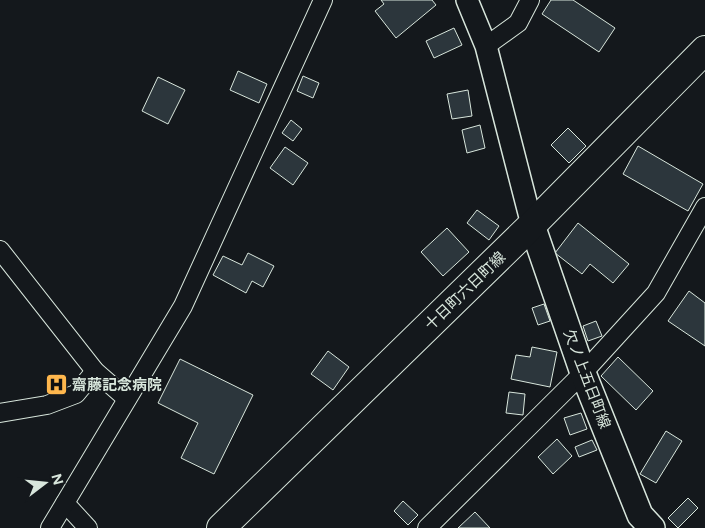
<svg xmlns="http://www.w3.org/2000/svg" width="705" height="528" font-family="Figtree,'Noto Sans JP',sans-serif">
<rect width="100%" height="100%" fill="#14181c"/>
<g fill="#2c363c" stroke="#d8e6dc">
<polygon points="381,0 432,0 436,5 396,38 375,11 384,4"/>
<polygon points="551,0 573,0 615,28 599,52 542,14"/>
<polygon points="454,28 462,45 434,58 426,41"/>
<polygon points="238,71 267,84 259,103 230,90"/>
<polygon points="303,76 319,83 313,98 297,91"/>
<polygon points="158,77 185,90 168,124 142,111"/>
<polygon points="468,90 472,116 452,119 447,94"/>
<polygon points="291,120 302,129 293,141 282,133"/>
<polygon points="480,125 485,148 467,153 462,130"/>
<polygon points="568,128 586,146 569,163 551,145"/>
<polygon points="638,146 703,184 688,211 623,174"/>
<polygon points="285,147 308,163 293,185 270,168"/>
<polygon points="477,210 499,226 489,240 467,223"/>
<polygon points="578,223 629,264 613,283 590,264 582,274 555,253"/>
<polygon points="447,228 469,252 443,276 421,252"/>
<polygon points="248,253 274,266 263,287 252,281 246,293 213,275 223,256 242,265"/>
<polygon points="689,291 705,303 705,346 668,321"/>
<polygon points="544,304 550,321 538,325 532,308"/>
<polygon points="596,321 602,336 588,341 583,326"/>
<polygon points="532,347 557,352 550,387 511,379 516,355 530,357"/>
<polygon points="328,351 349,367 333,390 311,374"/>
<polygon points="618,357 653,391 636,410 601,376"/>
<polygon points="180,359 253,395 214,474 181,458 198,423 158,403"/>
<polygon points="509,392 525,394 523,415 506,413"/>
<polygon points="581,413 587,429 570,435 564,418"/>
<polygon points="666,431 682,441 656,483 640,474"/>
<polygon points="557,439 572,456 553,474 538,457"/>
<polygon points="592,440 597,450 579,457 575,447"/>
<polygon points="688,498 698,508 678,528 668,518"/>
<polygon points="403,501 418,515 408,525 394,511"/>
<polygon points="475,512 490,528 458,528"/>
</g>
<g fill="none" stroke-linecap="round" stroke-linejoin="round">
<defs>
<g id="minor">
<polyline points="486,46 518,23 530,0"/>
<polyline points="0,250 95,371 127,399"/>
<polyline points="0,413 47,405 76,394 95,371"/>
<polyline points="65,503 88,528"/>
<polyline points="50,528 183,306 323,0"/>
<polyline points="427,528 583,373 656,293 705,207"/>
</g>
<polyline id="tertiary" points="467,0 486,46 532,225"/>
<polyline id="secondary" points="532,225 583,373 640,515 652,528"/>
<polyline id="primary" points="221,528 532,225 705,50"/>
</defs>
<use href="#minor" stroke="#d8e6dc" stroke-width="20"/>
<use href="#tertiary" stroke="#d8e6dc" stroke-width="24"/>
<use href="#secondary" stroke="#d8e6dc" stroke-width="28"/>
<use href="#primary" stroke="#d8e6dc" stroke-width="30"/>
<use href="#minor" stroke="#14181c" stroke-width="18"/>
<use href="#tertiary" stroke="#14181c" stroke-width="21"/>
<use href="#secondary" stroke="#14181c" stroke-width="25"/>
<use href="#primary" stroke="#14181c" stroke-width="28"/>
</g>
<defs>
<symbol id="hospital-square" viewBox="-11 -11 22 22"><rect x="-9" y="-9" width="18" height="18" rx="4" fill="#ffb74d" stroke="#14181c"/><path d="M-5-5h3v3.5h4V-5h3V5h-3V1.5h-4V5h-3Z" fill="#111"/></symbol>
</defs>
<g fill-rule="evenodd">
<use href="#hospital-square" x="44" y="372" width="25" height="25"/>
</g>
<g text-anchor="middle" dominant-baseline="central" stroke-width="4" stroke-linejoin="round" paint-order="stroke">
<g font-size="15" fill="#d8e6dc" stroke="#14181c">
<text transform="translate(465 291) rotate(-44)">十日町六日町線</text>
<text transform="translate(587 379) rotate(69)">欠ノ上五日町線</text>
</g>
<g font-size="15" font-weight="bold" fill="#d8e6dc" stroke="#14181c" text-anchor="start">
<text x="72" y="385">齋藤記念病院</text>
</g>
</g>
<g transform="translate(45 483) rotate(74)" stroke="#14181c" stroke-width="4" paint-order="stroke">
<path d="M0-4L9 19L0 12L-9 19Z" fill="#d8e6dc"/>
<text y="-8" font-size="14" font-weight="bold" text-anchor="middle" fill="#d8e6dc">N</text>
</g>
</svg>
